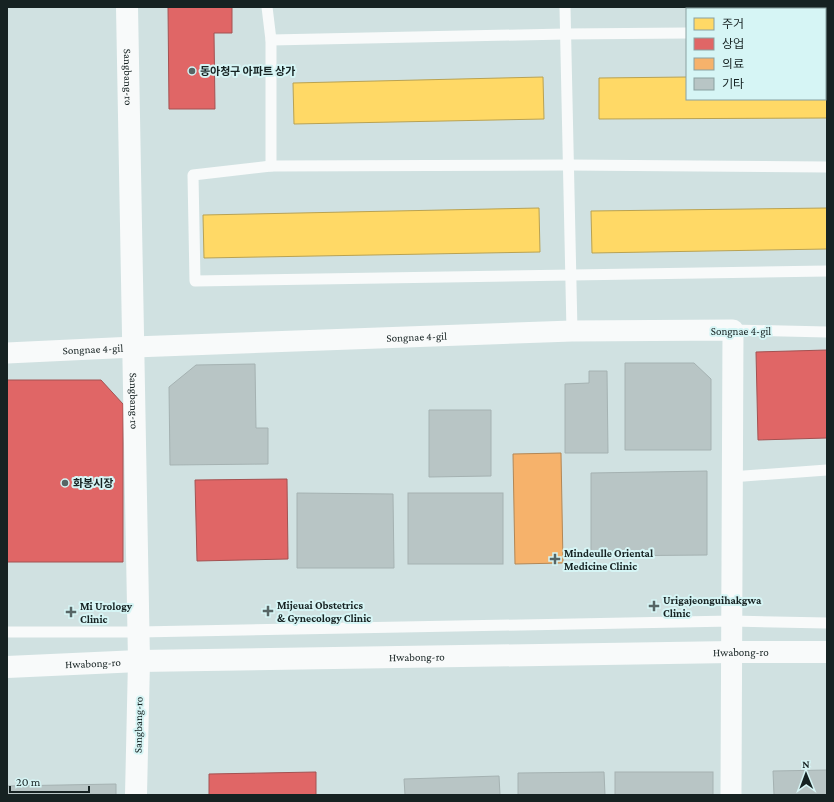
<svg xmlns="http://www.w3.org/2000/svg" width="834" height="802" font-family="'Crimson Pro','Noto Sans KR',serif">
<rect width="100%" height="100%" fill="#d0e1e1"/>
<g fill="#ffd966" stroke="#b9a252">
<polygon points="825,76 827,76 827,118 599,119 599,78 687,77 687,99 825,99"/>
<polygon points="543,77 544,119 294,124 293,83"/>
<polygon points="539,208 540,252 204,258 203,215"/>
<polygon points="827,208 827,249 592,253 591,211"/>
</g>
<g fill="#e06666" stroke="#a35252">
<polygon points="168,7 232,7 232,33 214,33 215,109 169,109"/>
<polygon points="827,350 827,438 758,440 756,352"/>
<polygon points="7,380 101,380 123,404 123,562 7,562"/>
<polygon points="287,479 288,559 197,561 195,480"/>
<polygon points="316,772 316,795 209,795 209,774"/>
</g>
<polygon fill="#f6b26b" stroke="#b38755" points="561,453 563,563 515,564 513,454"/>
<g fill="#b8c5c5" stroke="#a5b2b2">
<polygon points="625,363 694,363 711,379 711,450 625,450"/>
<polygon points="255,364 256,428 268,428 268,464 170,465 169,387 196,365"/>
<polygon points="589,371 607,371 608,453 565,453 565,384 589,383"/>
<polygon points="429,410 491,410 491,476 429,477"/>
<polygon points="707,471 707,555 591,556 591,473"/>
<polygon points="297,493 393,494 394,568 297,568"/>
<rect x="408" y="493" width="95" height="71"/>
<polygon points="827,770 827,795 774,795 773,771"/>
<polygon points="604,772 605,795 518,795 518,773"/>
<rect x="615" y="772" width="98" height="23"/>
<polygon points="499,776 500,795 405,795 404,779"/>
<polygon points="116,784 116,795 7,795 7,786"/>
</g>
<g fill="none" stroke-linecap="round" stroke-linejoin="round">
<g stroke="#f8fafa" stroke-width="11">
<polyline points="267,7 271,40 271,166"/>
<polyline points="565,7 572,331"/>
<polyline points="825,33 827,33"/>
<polyline points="271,40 565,34 687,33"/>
<polyline points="827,167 568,165 271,166 193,175 195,281 827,271"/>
<polyline points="733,330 827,332"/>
<polyline points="731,477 827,470"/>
<polyline points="7,632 139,632 732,621 827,623"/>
</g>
<path stroke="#f8fafa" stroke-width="21" id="s1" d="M7 353 134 347 572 331 733 330 731 795"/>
<g stroke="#f8fafa" stroke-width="22">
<path id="s2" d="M127 7 139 661 136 795"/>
<path id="s3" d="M7 667 139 661 732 652H827"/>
</g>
</g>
<g fill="#576565" stroke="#d6f5f5" stroke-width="1.5">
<circle cx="192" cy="71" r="4"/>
<circle cx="65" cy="483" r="4"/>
<path d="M553 553h4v4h4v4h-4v4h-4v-4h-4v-4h4z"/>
<path d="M652 600h4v4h4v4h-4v4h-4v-4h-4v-4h4z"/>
<path d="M266 605h4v4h4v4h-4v4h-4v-4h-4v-4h4z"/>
<path d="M69 606h4v4h4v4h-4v4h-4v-4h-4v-4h4z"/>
</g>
<g text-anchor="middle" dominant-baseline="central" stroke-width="4" stroke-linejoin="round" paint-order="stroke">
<g font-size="11" font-weight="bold" fill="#162222" stroke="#d6f5f5" text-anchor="start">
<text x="200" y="71">동아청구 아파트 상가</text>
<text x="73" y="483">화봉시장</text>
<text x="564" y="553">Mindeulle Oriental<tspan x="564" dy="13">Medicine Clinic</tspan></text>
<text x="663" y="600">Urigajeonguihakgwa<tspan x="663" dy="13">Clinic</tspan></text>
<text x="277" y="605">Mijeuai Obstetrics<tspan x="277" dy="13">&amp; Gynecology Clinic</tspan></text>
<text x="80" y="606">Mi Urology<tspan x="80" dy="13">Clinic</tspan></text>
</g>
<g font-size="11" fill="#162222" stroke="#d6f5f5">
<text stroke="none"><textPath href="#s2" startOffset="70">Sangbang-ro</textPath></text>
<text x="741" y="331">Songnae 4-gil</text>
<text stroke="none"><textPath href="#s1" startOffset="410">Songnae 4-gil</textPath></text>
<text stroke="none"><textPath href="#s1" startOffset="86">Songnae 4-gil</textPath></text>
<text stroke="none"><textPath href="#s2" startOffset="394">Sangbang-ro</textPath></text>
<text stroke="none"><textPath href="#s3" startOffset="734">Hwabong-ro</textPath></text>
<text stroke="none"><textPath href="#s3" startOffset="410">Hwabong-ro</textPath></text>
<text stroke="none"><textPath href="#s3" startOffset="86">Hwabong-ro</textPath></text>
<text transform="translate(138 725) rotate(-89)">Sangbang-ro</text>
</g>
</g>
<rect width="834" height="802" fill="none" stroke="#162222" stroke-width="16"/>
<rect x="686" y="8" width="140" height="92" fill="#d6f5f5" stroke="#89a1a1"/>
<rect x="694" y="18" width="20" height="12" fill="#ffd966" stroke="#89a1a1"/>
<text x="722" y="28" font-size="12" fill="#162222">주거</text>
<rect x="694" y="38" width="20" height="12" fill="#e06666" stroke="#89a1a1"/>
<text x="722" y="48" font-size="12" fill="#162222">상업</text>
<rect x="694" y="58" width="20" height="12" fill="#f6b26b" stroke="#89a1a1"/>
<text x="722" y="68" font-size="12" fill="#162222">의료</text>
<rect x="694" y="78" width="20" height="12" fill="#b8c5c5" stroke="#89a1a1"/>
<text x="722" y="88" font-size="12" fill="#162222">기타</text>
<g transform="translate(806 774) rotate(359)" stroke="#d6f5f5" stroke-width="3" paint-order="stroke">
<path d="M0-3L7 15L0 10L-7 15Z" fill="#162222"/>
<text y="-6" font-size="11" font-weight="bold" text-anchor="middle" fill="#162222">N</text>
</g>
<path d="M10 786v6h79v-6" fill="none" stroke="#162222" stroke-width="2"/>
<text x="16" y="786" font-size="12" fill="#162222" stroke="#d6f5f5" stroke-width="3" paint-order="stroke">20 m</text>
</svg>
